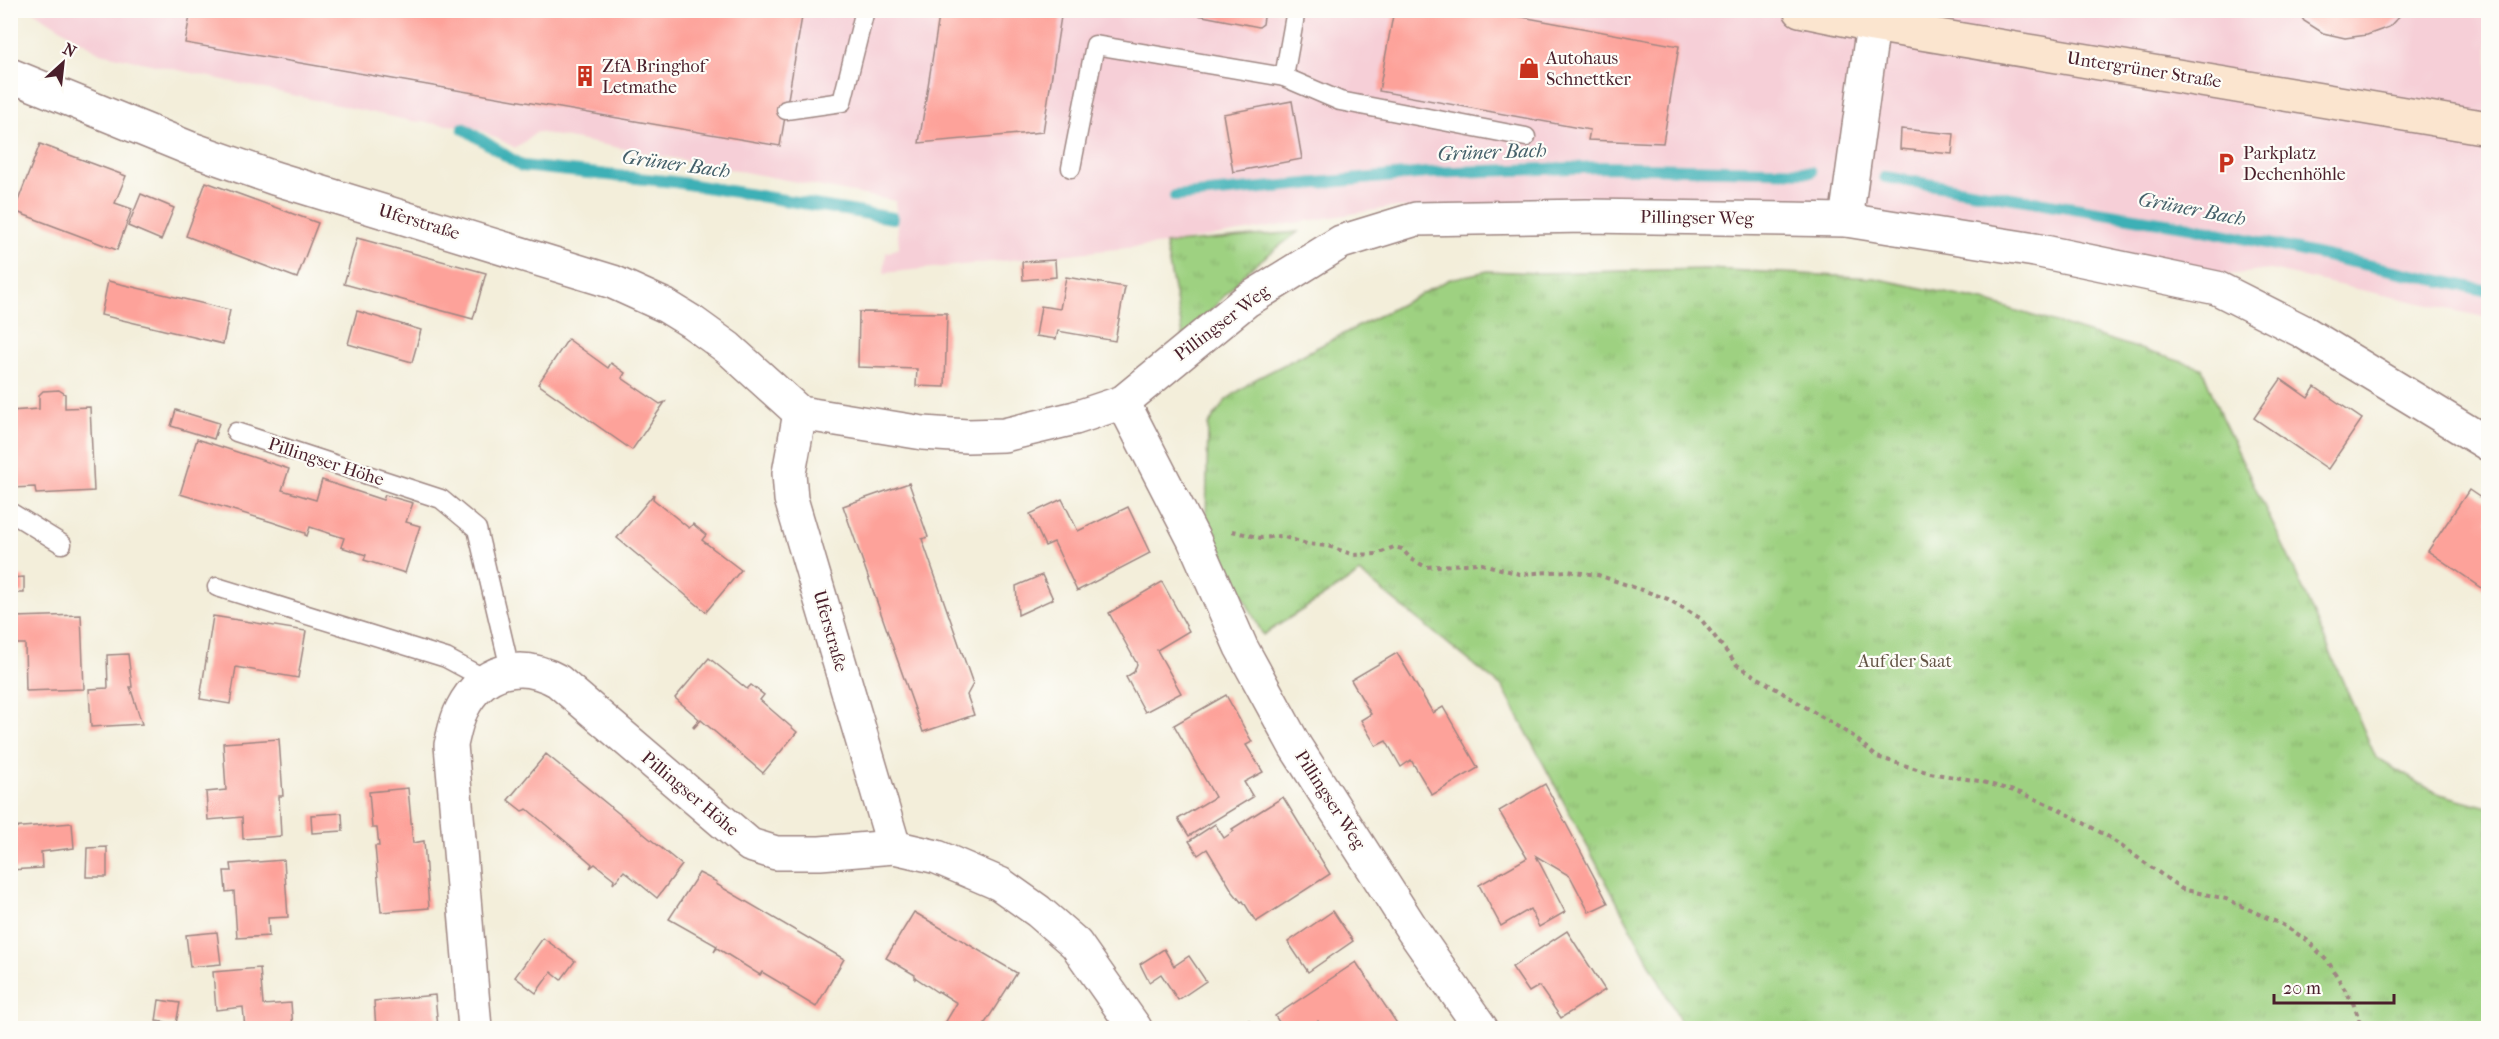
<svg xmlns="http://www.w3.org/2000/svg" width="2499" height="1039" font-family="'IM FELL French Canon',serif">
<defs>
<pattern id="park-tufts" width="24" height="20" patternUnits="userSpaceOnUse" patternTransform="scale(1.5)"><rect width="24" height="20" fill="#9ed181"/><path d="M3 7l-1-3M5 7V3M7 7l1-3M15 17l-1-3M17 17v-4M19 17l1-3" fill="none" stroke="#8ab370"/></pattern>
</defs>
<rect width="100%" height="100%" fill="#fdfcf7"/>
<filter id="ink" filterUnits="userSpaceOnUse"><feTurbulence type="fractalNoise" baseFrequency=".0167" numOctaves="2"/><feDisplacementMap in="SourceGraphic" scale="12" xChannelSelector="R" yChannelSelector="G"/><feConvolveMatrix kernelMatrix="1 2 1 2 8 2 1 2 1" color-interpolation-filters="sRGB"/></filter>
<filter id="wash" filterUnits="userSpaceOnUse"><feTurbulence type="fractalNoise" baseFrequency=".008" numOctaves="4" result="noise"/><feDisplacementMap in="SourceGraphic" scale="24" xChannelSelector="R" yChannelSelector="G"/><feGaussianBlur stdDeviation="1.35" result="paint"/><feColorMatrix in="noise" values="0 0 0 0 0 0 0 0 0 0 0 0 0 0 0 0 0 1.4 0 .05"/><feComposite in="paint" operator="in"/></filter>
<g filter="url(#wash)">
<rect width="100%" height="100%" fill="#f3eeda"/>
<polygon fill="#f6cfd7" points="33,11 2488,11 2488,318 2271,270 2164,282 1815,204 1529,209 1389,208 1165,244 884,273 886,253 899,248 895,201 537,132 516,148 476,128 411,121 100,53"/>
<g fill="url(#park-tufts)" stroke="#747856" stroke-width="1.5">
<polygon points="1298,232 1248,270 1184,340 1165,244"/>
<polygon points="1708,269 1874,278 1988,302 2202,368 2221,416 2292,564 2376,758 2436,793 2488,807 2488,1028 1684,1028 1503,688 1360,573 1263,635 1206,524 1208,425 1226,400 1254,380 1450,279 1488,271 1540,273"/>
</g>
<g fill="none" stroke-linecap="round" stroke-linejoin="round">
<g stroke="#3eb0b6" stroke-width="12">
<polyline points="463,128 522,166 675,182 893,218"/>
<polyline points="1885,177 2190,227 2488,291"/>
<polyline points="1175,196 1427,173 1604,167 1811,172"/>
</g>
</g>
<g id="blocks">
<g fill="#fda29a">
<polygon points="191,10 801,10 803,11 780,146 185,43"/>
<polygon points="940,10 1062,10 1043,132 919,143"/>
<polygon points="1172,10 1265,10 1263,24 1259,27"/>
<polygon points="1394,10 1485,10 1679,46 1663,143 1588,140 1590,130 1379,91"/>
<polygon points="2297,10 2405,10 2389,27 2367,35 2345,38 2323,33 2304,21"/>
<polygon points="1292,101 1302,159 1233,172 1223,114"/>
<polygon points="1901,129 1954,134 1952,154 1900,149"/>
<polygon points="40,144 126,176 115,203 132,209 117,250 14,211"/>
<polygon points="206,182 318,223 297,278 186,236"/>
<polygon points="141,194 174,208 161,240 128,226"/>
<polygon points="357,238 486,273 473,319 344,284"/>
<polygon points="1055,260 1056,277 1023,280 1022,262"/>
<polygon points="1066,277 1125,287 1115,341 1058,331 1056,339 1036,336 1041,306 1060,309"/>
<polygon points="108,281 230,310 223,344 101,315"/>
<polygon points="357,311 421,330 412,362 348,344"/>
<polygon points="859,312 947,313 945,387 916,386 917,369 858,367"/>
<polygon points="568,339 608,368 611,363 625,373 622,378 660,404 665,402 632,450 538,384"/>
<polygon points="2281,379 2308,398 2315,387 2362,419 2328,469 2254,418"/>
<polygon points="59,390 65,394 65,408 90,407 94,491 36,494 35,487 10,488 10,411 39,409 39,395 43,391"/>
<polygon points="176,410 219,423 214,439 171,426"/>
<polygon points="197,439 289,469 282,490 316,500 322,480 383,500 385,495 413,503 406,522 420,526 405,573 364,560 366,555 341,547 344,538 310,527 307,536 305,535 305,533 272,522 180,494"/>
<polygon points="909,483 928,537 922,539 973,684 967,695 974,715 923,732 843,506"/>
<polygon points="2469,490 2488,503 2488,592 2428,551"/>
<polygon points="654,494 653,499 689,528 693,524 706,535 702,540 741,570 706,612 617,538"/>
<polygon points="1062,499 1078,531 1128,507 1150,553 1077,591 1054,542 1045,546 1030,514"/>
<polygon points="1042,575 1053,599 1018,615 1016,586"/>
<polygon points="24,577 24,593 10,593 10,578"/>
<polygon points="1162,582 1189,631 1157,650 1181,693 1145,712 1126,677 1134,672 1137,664 1109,613"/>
<polygon points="81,615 84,689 26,691 25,644 16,644 15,617"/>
<polygon points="213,616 306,631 298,678 236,667 230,704 200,699"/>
<polygon points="1397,653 1433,713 1443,707 1478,768 1432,795 1411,760 1401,767 1386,741 1376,746 1361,720 1371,714 1351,680"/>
<polygon points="128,654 132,687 130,687 142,724 91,727 89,689 108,688 107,655"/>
<polygon points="709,658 747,689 751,685 764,695 760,700 797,732 763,773 701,720 694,728 693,727 699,719 675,698"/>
<polygon points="1226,695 1252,742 1246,745 1263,772 1244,782 1253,797 1189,836 1178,819 1215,797 1174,725"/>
<polygon points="279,739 283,796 279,796 281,836 243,839 242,817 208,820 206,792 226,790 223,743"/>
<polygon points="546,754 682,865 657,898 624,871 613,884 614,879 595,864 590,868 592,864 570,845 527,809 522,811 508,800"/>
<polygon points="1545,784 1608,903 1589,912 1570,876 1536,856 1565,912 1539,927 1530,909 1501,926 1479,885 1527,858 1499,811"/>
<polygon points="408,788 413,843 424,841 429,908 381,912 375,846 379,846 377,828 372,828 369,792"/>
<polygon points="1283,797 1330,874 1256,922 1243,901 1241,902 1233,892 1207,849 1198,855 1189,841 1215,824 1224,838 1234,831 1232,829"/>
<polygon points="342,813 343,831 312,833 311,815"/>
<polygon points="72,823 74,848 41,852 42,868 10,870 10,828"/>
<polygon points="107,847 107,877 86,877 87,848"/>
<polygon points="284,860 288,917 268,918 269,936 237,938 234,891 226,892 224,871 232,871 231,864"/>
<polygon points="699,873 717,882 716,884 844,959 816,1007 788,990 789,988 762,972 760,975 717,948 714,952 717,946 669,919"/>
<polygon points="1333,911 1353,941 1308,972 1288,942"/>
<polygon points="914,912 1017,973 982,1028 942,1028 957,1003 938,991 937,992 916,978 915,979 915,975 886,958"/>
<polygon points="1567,931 1605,990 1561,1018 1539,986 1529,992 1512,967"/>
<polygon points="217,932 221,964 190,967 186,935"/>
<polygon points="543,938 575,961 561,980 551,972 536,993 515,977"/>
<polygon points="1164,949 1174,966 1189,956 1206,981 1178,1000 1161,974 1149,982 1140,964"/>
<polygon points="1356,962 1400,1028 1322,1028 1318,1021 1307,1028 1283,1028 1275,1016"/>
<polygon points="260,968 263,1005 291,1003 293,1028 245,1028 243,1007 216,1010 213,972"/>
<rect x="10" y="984" width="4" height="32"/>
<polygon points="435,995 438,1028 376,1028 374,1001"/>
<polygon points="159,1000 180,1003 176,1024 156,1021"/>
<polygon points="1249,1020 1254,1028 1236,1028"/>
</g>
</g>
</g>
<g filter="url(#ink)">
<use href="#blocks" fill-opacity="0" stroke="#9e8682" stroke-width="1.5"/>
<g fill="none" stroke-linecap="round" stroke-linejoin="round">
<defs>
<g id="lane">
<polyline points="1284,77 1340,101 1526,137"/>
<polyline points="786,110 842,102 865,10"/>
<polyline points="1071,168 1095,45 1284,77 1296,10"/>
<polyline points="236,432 441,499 477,529 510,669"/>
<polyline points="10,512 62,544"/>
<polyline points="217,587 446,658 487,680"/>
</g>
<g id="street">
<polyline points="10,75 189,148 274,178 613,282 666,306 692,322 728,348 800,413 923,433 967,436 1004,435 1075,418 1123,402 1246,301 1341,242 1416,219 1586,216 1846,220 2035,250 2217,288 2302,331 2488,444"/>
<polyline points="1846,220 1873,25"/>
<polyline points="1123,402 1194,540 1241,647 1295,746 1414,932 1481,1028"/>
<polyline points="800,413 789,473 791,499 894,847"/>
<path d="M475 1028 451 745C454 733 456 720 462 709 482 669 521 660 558 681L750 845 776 853H820L894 847 937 857 1000 884 1038 911 1076 944 1135 1028"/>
</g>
<polyline id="secondary" points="1800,10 1873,25 2488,128"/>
</defs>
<use href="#lane" stroke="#9e8682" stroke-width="21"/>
<use href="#street" stroke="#9e8682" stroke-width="36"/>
<use href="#secondary" stroke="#9e8682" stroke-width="36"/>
<polyline stroke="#9e8682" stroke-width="4" stroke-dasharray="4.5 4.5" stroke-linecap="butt" points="1232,531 1261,538 1281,536 1307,544 1328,546 1354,555 1377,554 1394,547 1402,549 1411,559 1426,567 1478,563 1520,574 1567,571 1598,575 1668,599 1700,618 1737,665 1853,736 1877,757 1930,773 1979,781 2021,793 2057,808 2107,836 2182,889 2226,899 2283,925 2307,940 2329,963 2354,1005 2362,1028"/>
<use href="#lane" stroke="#fff" stroke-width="18"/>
<use href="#street" stroke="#fff" stroke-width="33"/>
<use href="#secondary" stroke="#fbe5cf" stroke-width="33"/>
</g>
</g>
<defs>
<symbol id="shop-bare" viewBox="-9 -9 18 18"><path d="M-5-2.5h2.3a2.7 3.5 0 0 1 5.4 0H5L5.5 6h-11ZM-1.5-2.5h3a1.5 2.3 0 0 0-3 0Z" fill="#c8321e" stroke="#fdfcf7" stroke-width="2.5" paint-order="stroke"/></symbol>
<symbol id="building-bare" viewBox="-9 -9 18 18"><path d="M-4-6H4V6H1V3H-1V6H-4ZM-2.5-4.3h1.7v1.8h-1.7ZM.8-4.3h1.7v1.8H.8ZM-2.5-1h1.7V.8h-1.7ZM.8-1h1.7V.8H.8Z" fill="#c8321e" stroke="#fdfcf7" stroke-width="2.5" paint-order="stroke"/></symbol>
<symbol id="parking-bare" viewBox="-9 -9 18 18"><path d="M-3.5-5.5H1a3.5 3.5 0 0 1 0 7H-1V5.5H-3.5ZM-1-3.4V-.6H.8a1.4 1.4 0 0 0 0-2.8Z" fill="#c8321e" stroke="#fdfcf7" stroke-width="2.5" paint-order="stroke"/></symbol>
</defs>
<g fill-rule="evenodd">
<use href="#shop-bare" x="1514" y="53" width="30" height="30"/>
<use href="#building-bare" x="570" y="61" width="30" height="30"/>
<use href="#parking-bare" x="2211" y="148" width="30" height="30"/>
</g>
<g text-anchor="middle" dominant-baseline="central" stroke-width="4.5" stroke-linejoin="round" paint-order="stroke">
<g font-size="18" fill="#4a1f2b" stroke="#fdfcf7" text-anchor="start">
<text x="1546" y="58">Autohaus<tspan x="1546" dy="21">Schnettker</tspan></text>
<text x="602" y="66">ZfA Bringhof<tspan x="602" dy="21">Letmathe</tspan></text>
<text x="2243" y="153">Parkplatz<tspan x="2243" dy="21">Dechenhöhle</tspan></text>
</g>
<g font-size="18" fill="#4a1f2b" stroke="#fdfcf7">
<text transform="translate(2144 70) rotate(9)">Untergrüner Straße</text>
<text transform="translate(1697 218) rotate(1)">Pillingser Weg</text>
<text transform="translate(419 222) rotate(17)">Uferstraße</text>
<text transform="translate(1222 323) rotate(-37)">Pillingser Weg</text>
<text transform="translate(326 462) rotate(18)">Pillingser Höhe</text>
<text transform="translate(830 631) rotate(74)">Uferstraße</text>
<text transform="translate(690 794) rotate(40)">Pillingser Höhe</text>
<text transform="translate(1330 800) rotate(57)">Pillingser Weg</text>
</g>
<g font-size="18" fill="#635445" stroke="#fdfcf7">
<text x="1905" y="661">Auf der Saat</text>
</g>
<g font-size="20" font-style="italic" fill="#45606a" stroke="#fdfcf7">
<text transform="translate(1492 152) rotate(-2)">Grüner Bach</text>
<text transform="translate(676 164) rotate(8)">Grüner Bach</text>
<text transform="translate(2192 209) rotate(11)">Grüner Bach</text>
</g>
</g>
<rect width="2499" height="1039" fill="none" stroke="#fdfcf7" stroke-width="36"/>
<g transform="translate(63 63) rotate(27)" stroke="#fdfcf7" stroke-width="4.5" paint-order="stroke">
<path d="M0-4.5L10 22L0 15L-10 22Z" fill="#4a1f2b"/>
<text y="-9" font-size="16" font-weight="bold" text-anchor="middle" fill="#4a1f2b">N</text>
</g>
<path d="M2274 994v9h120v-9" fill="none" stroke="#4a1f2b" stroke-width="3"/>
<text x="2283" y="994" font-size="18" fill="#4a1f2b" stroke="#fdfcf7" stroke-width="4.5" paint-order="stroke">20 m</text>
</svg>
